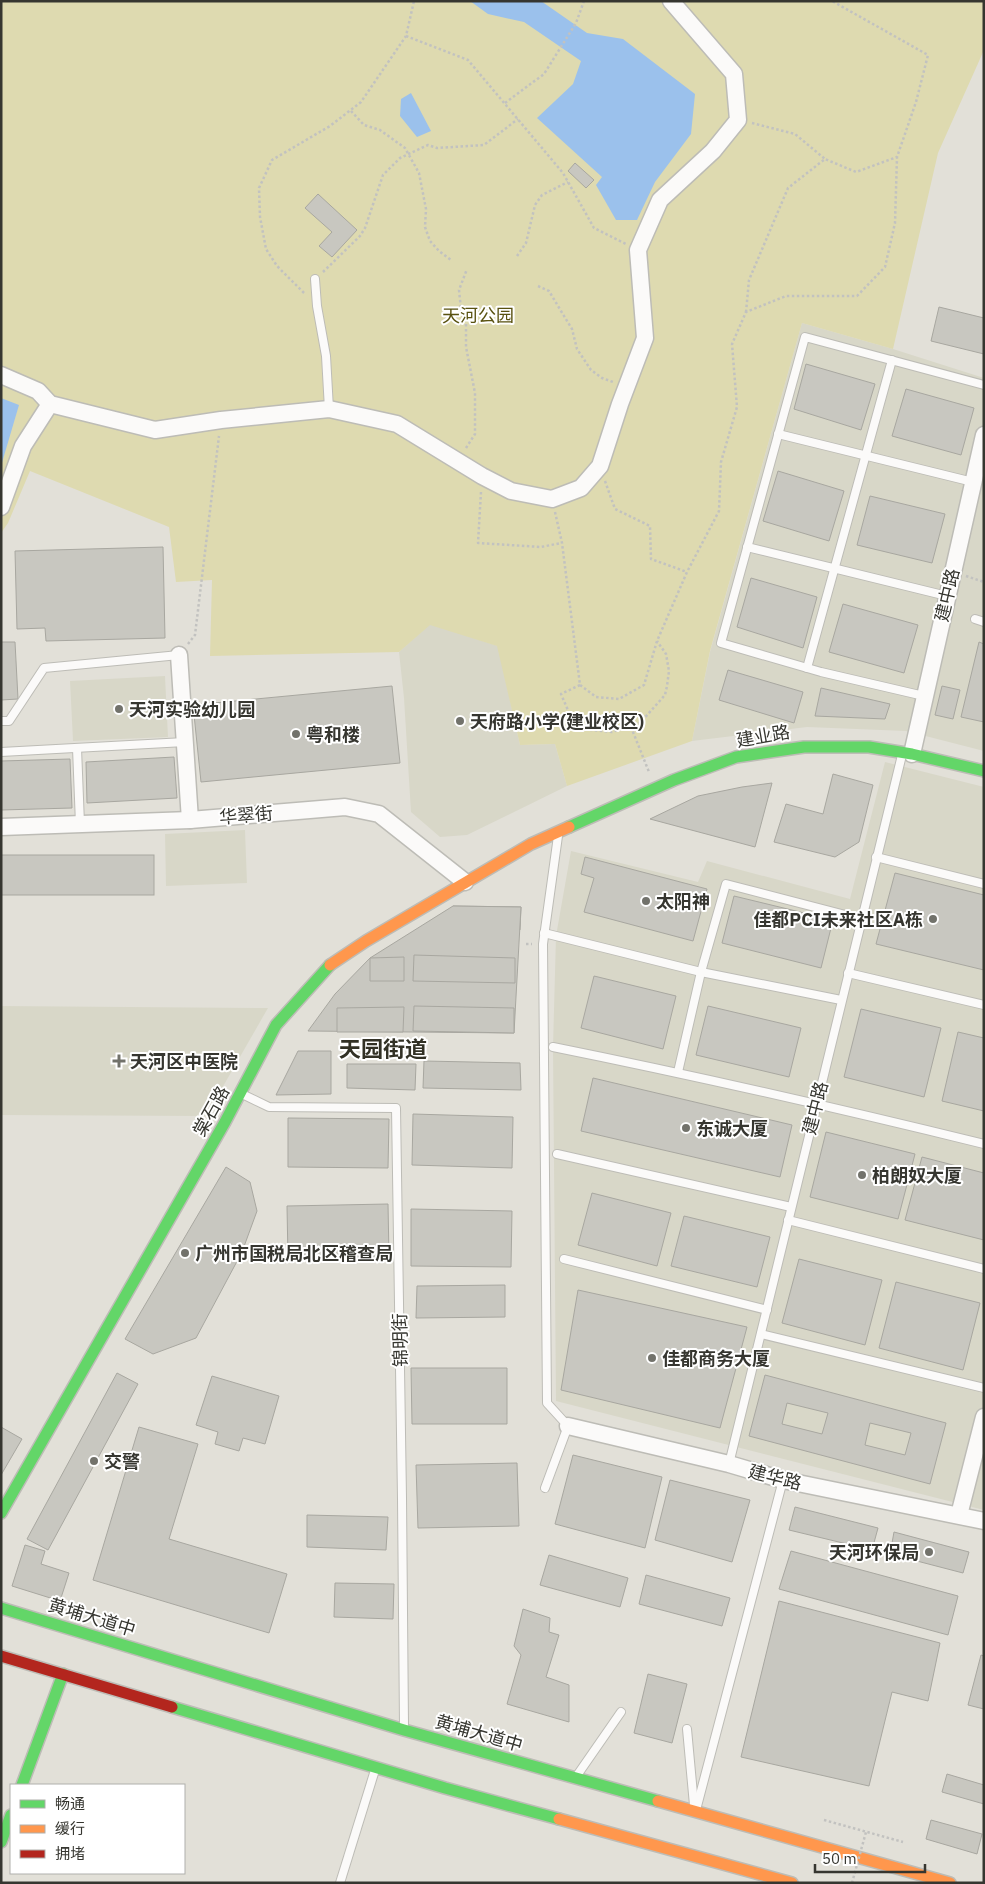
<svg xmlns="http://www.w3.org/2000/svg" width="985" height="1884" font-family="'IBM Plex Sans','Noto Sans SC',sans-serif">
<rect width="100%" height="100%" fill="#e2e0d8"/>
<g fill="#d8d7c8">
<polygon points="802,323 893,349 984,378 984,751 906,731 807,727 692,741 710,652"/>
<polygon points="430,624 498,646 520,745 555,744 567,786 467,835 440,837 411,812 404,698 399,652"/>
<polygon points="165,676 168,737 73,741 70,681"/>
<polygon points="885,762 984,787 984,1510 556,1401 553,1047 556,936 571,851 698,882 707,861 850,899"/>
<polygon points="245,830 247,883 166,886 165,834"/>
<polygon points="1,1006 268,1008 206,1116 1,1115"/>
</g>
<polygon fill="#dedab0" points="1,1 984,1 984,50 938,153 893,349 802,323 710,651 692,741 567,786 555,744 520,745 497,646 430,625 399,652 210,656 212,580 176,582 169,527 30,471 8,523 1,533"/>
<g fill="#9bc1ec">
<polygon points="470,1 541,1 587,33 623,39 695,94 691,134 655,182 637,220 616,220 596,185 602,177 537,118 573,84 581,61 524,22 488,14"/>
<polygon points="411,93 431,131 417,137 400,116 401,99"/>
<polygon points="1,398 19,405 1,466"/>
</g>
<g fill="#c8c7c0" stroke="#a8a7a0" fill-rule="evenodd">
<polygon points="575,163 594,180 586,188 568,171"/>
<polygon points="318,194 357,230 332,257 319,246 332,232 305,208"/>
<polygon points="939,307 984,318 984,354 931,341"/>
<polygon points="806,364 875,384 861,430 794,409"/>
<polygon points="906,389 974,408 961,455 892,436"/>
<polygon points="778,471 844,491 829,541 763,521"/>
<polygon points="870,496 945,514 932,563 857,545"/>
<polygon points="163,547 165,638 46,641 45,628 17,629 15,551"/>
<polygon points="751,578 817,597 803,648 737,627"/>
<polygon points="843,604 918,625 904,673 829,652"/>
<polygon points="1,642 15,642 18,699 1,700"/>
<polygon points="979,642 984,644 984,722 961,717"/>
<polygon points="728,670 803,692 794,723 719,700"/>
<polygon points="392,686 400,763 201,782 193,705"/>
<polygon points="942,686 960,690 953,719 935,715"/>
<polygon points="821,688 890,704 885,719 815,716"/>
<polygon points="174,757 177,798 87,803 86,762"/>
<polygon points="70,759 72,808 1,810 1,761"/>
<polygon points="833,774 873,785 859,842 835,857 774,842 786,804 823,814"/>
<polygon points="772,783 755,847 650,819 698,796 742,787"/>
<rect x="1" y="855" width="153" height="40"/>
<polygon points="585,857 707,889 693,941 584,912 594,878 581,874"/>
<polygon points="895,873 984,895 984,970 876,944"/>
<polygon points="734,896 833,920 821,968 722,943"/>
<polygon points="453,906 521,907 520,930 452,929"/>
<polygon points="453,906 521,907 514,1033 308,1031 335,994 370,958"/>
<polygon points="414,955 515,958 515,983 413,981"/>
<polygon points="404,957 404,981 370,981 370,958"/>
<polygon points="594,976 676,996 663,1049 581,1028"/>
<polygon points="414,1006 514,1008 514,1033 413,1031"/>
<polygon points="708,1006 801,1028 789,1077 696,1055"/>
<polygon points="404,1007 403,1032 337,1032 337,1008"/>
<polygon points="861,1009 941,1028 924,1097 844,1077"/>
<polygon points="958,1032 984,1038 984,1111 942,1101"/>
<polygon points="298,1051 331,1051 331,1094 276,1095"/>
<polygon points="424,1061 520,1063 521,1090 423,1088"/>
<polygon points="347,1064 416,1064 415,1090 347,1088"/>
<polygon points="593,1078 792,1125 780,1177 581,1131"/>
<polygon points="413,1114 513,1117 512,1168 412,1165"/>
<polygon points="288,1118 389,1119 388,1168 288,1167"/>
<polygon points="826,1132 915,1154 898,1219 810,1197"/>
<polygon points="922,1157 984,1173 984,1240 905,1220"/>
<polygon points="226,1167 250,1182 257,1211 242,1252 196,1338 153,1354 125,1339"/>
<polygon points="592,1193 671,1213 657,1266 578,1245"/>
<polygon points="388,1204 389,1257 288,1259 287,1206"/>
<polygon points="411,1209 512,1211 511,1267 411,1266"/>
<polygon points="684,1216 770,1237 757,1287 671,1266"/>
<polygon points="799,1259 882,1280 865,1345 782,1323"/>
<polygon points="896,1282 980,1303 963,1370 879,1348"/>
<polygon points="505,1285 505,1317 416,1318 417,1286"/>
<polygon points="578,1290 747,1327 720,1428 561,1390"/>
<polygon points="411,1368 507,1368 507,1424 412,1424"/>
<polygon points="117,1373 138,1384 48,1550 27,1539"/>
<path d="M765 1375 946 1423 930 1484 749 1436ZM787 1403 828 1413 822 1434 782 1424ZM870 1423 911 1433 905 1455 865 1445Z"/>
<polygon points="212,1376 279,1396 265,1444 243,1438 239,1451 215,1444 218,1432 196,1425"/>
<polygon points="1,1427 22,1439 1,1475"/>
<polygon points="139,1427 198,1444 169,1539 287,1574 269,1633 93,1580"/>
<polygon points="573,1455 662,1477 645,1548 555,1524"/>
<polygon points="517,1463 519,1526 418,1528 416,1465"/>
<polygon points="670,1480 750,1500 732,1562 655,1540"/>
<polygon points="795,1507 878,1528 872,1550 789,1530"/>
<polygon points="307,1515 388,1517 386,1550 307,1547"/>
<polygon points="894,1532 969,1552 963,1573 890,1554"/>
<polygon points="25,1545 45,1551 41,1564 69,1573 60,1601 12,1586"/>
<polygon points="791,1551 958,1596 948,1635 779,1589"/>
<polygon points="549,1555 628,1578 620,1607 540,1585"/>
<polygon points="646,1575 730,1598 722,1626 639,1604"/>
<polygon points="335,1583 394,1584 393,1619 334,1617"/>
<polygon points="779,1601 940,1643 928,1701 892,1692 869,1786 741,1757"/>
<polygon points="523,1609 550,1618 549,1632 559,1635 546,1677 569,1685 569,1722 507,1704 521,1655 514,1646"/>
<polygon points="981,1655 984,1656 984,1709 968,1705"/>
<polygon points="648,1674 687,1684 672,1743 634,1733"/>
<polygon points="947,1774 984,1785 984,1804 942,1792"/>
<polygon points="931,1820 982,1834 977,1854 926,1839"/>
</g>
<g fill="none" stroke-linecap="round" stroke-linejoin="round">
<defs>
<g id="lane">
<polyline points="315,279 317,306 326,356 329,409"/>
<polyline points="778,434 973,482"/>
<polyline points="747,547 947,596"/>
<polyline points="975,619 984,622"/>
<polyline points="807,668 892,360"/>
<polyline points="924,696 821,672 721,643 805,337 984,385"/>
<polyline points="1,721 9,721 44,668 179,655"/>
<polyline points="77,748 80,824"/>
<polyline points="1,752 185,742"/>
<polyline points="876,857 984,884"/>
<polyline points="544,933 701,972 841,1000"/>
<polyline points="848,973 984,1005"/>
<path d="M553 1047C697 1076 841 1109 984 1144"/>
<polyline points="678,1072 701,972 726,884 861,919"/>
<polyline points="242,1094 269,1107 396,1108 402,1498 404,1725"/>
<polyline points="557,1154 791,1207"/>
<polyline points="788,1220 984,1269"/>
<polyline points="564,1259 767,1310"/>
<polyline points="761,1334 984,1388"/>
<polyline points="729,1464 902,755"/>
<polyline points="545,1488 568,1426 547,1403 543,944 558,836"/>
<polyline points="687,1729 694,1805"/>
<polyline points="578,1774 621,1712"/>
<polyline points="696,1810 783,1480"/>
<polyline points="340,1883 375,1770"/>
</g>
<g id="street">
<polyline points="1,375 38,391 50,404 155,430 221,420 329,409 397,424 482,476 511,491 552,499 581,488 600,466 620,404 645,338 638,250 660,200 713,151 738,120 734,74 671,1"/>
<polyline points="1,507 23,446 50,404"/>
<polyline points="179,655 190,820"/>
<polyline points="912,754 984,435"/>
<polyline points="1,827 190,820 345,807 379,814 465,882"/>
<polyline points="568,1426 729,1464 783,1480 984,1521"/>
<polyline points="959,1515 984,1417"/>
</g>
<g id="fast">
<polyline points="569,827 674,780 736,757 804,747 869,747 912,754 984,771"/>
<polyline points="1,1513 225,1122 276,1025 330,965"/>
<polyline points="1,1608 404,1730 658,1801"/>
<polyline points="172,1707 445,1788 559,1819"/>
<polyline points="22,1785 63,1674"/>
<polyline points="1,1842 11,1815"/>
</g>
<g id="slow">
<polyline points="330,965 366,941 531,844 569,827"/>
<polyline points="658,1801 950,1883"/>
<polyline points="559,1819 792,1883"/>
</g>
<polyline id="jam" points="1,1656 172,1707"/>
</defs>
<use href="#lane" stroke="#bdbcb6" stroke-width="10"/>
<use href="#street" stroke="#bdbcb6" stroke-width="19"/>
<use href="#fast" stroke="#bdbcb6" stroke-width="14"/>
<use href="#slow" stroke="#bdbcb6" stroke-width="14"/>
<use href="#jam" stroke="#bdbcb6" stroke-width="14"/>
<g stroke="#c2c2c0" stroke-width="2.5" stroke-dasharray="2.5 2.5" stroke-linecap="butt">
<polyline points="406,36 468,60 563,173 594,228 626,244"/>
<polyline points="505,103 544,74 576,23 584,1"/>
<polyline points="351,111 364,125 380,130 405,148 419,173 426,209 425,227 430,241 439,251 451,260"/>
<polyline points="752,123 795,134 825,159"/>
<polyline points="517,256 526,243 535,205 542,195 568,182"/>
<polyline points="323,272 360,236 365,228 383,175 400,158 428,145 437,148 484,145 518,119"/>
<polyline points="538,286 549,291 561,311 572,329 577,349 591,370 602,378 613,382"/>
<polyline points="304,293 277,266 266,249 260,217 259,188 272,160 330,126 361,102 406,36 414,1"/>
<polyline points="746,312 749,280 788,188 825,159 856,172 897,157"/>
<polyline points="466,448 475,434 475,393 466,347 466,324 461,309 459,290 467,269"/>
<polyline points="605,481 615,509 650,526 651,559 687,572"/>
<polyline points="481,492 478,543 541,547 561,543"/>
<polyline points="555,512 562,543 580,685 596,697 619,699 644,685 657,641 687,572 719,511 721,462 737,407 732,344 746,312 786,296 857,296 885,267 895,223 897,157 916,102 928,55 832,1"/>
<polyline points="966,576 984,582"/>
<polyline points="188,644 195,635 219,436"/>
<polyline points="580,685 561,694 573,722 591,730 612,732 640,723 665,695 667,686 669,671 666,654 657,641"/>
<polyline points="631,727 649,772"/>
<polyline points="526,944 532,944"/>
<polyline points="824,1820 903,1842"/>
</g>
<use href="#lane" stroke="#fbfaf9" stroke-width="8"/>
<use href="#street" stroke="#fbfaf9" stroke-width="16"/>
<use href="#fast" stroke="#63d668" stroke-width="11"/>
<use href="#slow" stroke="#ff974d" stroke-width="11"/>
<use href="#jam" stroke="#b3261e" stroke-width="11"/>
<polyline stroke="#c2c2c0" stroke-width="2.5" stroke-dasharray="2.5 2.5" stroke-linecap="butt" points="852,1883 866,1832"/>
</g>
<g fill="#72726b" stroke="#fff" stroke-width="2">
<circle cx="119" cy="709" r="5"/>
<circle cx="460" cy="721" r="5"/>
<circle cx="296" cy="734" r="5"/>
<circle cx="646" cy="901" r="5"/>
<circle cx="933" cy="919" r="5"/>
<path d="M116.5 1053.5h5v5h5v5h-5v5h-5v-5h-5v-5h5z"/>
<circle cx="686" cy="1128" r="5"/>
<circle cx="862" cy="1175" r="5"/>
<circle cx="185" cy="1253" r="5"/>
<circle cx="652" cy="1358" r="5"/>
<circle cx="94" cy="1461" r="5"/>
<circle cx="929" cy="1552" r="5"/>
</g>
<g text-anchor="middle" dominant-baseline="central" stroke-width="4" stroke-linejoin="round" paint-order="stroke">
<g font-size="18" fill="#595210" stroke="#fff">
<text x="478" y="315">天河公园</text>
</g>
<g font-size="18" fill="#363630" stroke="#fff">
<text transform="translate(947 595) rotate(-77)">建中路</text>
<text transform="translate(763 736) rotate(-10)">建业路</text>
<text transform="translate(246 815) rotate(-5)">华翠街</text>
<text transform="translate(815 1108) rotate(-76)">建中路</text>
<text transform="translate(211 1111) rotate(-61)">棠石路</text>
<text transform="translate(400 1340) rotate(-91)">锦明街</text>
<text transform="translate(775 1477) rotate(14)">建华路</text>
<text transform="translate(92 1617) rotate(17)">黄埔大道中</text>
<text transform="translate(479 1733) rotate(16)">黄埔大道中</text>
</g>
<g font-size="18" font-weight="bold" fill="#363630" stroke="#fff" text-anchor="start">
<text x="129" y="709">天河实验幼儿园</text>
<text x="470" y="721">天府路小学(建业校区)</text>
<text x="306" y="734">粤和楼</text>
<text x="656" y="901">太阳神</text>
<text x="923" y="919" text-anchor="end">佳都PCI未来社区A栋</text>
<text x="130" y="1061">天河区中医院</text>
<text x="696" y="1128">东诚大厦</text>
<text x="872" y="1175">柏朗奴大厦</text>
<text x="195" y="1253">广州市国税局北区稽查局</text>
<text x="662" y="1358">佳都商务大厦</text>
<text x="104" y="1461">交警</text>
<text x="919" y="1552" text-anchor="end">天河环保局</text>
</g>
<g font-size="22" font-weight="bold" fill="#323125" stroke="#fff">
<text x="383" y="1048">天园街道</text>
</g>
</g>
<rect width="985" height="1884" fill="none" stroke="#363630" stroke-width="5"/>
<rect x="10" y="1784" width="175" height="90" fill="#ffffff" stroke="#afafac"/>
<rect x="20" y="1800" width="25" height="8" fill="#63d668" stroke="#afafac"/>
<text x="55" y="1809" font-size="15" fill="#363630">畅通</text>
<rect x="20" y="1825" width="25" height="8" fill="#ff974d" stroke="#afafac"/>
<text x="55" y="1834" font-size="15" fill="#363630">缓行</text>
<rect x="20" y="1850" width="25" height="8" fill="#b3261e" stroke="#afafac"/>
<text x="55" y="1859" font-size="15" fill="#363630">拥堵</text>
<path d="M815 1864v8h110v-8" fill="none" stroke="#363630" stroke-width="2.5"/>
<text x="822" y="1864" font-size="15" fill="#363630" stroke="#ffffff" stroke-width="4" paint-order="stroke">50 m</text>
</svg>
